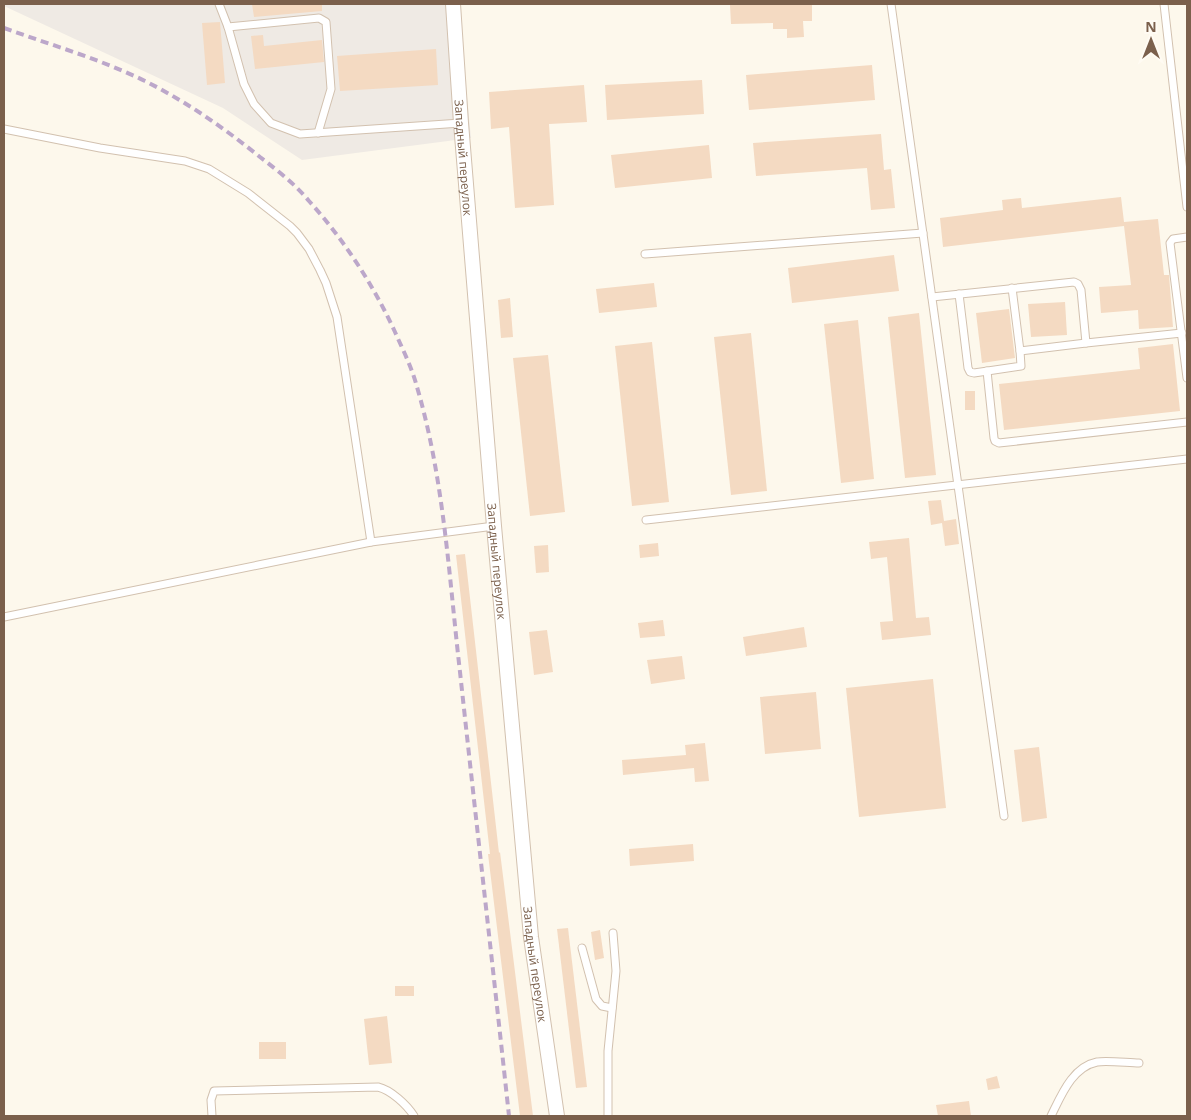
<svg xmlns="http://www.w3.org/2000/svg" width="1191" height="1120" font-family="'Open Sans',sans-serif">
<rect width="100%" height="100%" fill="#fdf8ec"/>
<polygon fill="#efeae4" points="4,4 458,4 471,138 302,160 223,108 4,6"/>
<g fill="#f4dac2">
<polygon points="252,4 322,4 322,11 254,17"/>
<polygon points="768,4 812,4 812,21 803,21 804,37 787,38 787,29 773,29 773,23 731,24 730,5"/>
<polygon points="220,22 225,83 207,85 202,23"/>
<polygon points="263,35 264,46 322,40 324,62 255,69 251,36"/>
<polygon points="436,49 438,85 340,91 337,56"/>
<polygon points="872,65 875,100 749,110 746,75"/>
<polygon points="702,80 704,114 607,120 605,85"/>
<polygon points="584,85 587,122 549,124 554,205 515,208 509,127 491,129 489,92"/>
<polygon points="881,134 884,170 891,169 895,208 871,210 867,168 756,176 753,143"/>
<polygon points="709,145 712,178 615,188 611,155"/>
<polygon points="1121,197 1124,222 1158,219 1164,275 1169,275 1173,327 1139,329 1138,310 1101,313 1099,287 1131,285 1124,226 943,247 940,218 1003,210 1002,200 1021,198 1022,208"/>
<polygon points="894,255 899,291 792,303 788,268"/>
<polygon points="654,283 657,307 599,313 596,289"/>
<polygon points="510,298 513,337 501,338 498,300"/>
<polygon points="1065,302 1067,335 1031,337 1028,304"/>
<polygon points="1009,309 1015,358 982,363 976,313"/>
<polygon points="919,313 936,475 905,478 888,317"/>
<polygon points="858,320 874,479 841,483 824,324"/>
<polygon points="751,333 767,491 731,495 714,337"/>
<polygon points="652,342 669,502 632,506 615,346"/>
<polygon points="1173,344 1180,411 1004,430 999,384 1140,369 1138,348"/>
<polygon points="548,355 565,512 530,516 513,358"/>
<rect x="965" y="391" width="10" height="19"/>
<polygon points="941,500 944,521 956,519 959,544 945,546 942,523 931,525 928,501"/>
<polygon points="909,538 916,618 929,617 931,635 882,640 880,622 893,621 887,557 871,559 869,542"/>
<polygon points="658,543 659,556 640,558 639,545"/>
<polygon points="548,545 549,572 536,573 534,546"/>
<polygon points="465,554 499,853 500,852 533,1116 520,1116 488,854 490,854 456,555"/>
<polygon points="663,620 665,636 640,638 638,623"/>
<polygon points="804,627 807,647 746,656 743,637"/>
<polygon points="547,630 553,672 534,675 529,632"/>
<polygon points="682,656 685,679 651,684 647,660"/>
<polygon points="933,679 946,808 859,817 846,688"/>
<polygon points="816,692 821,749 765,754 760,697"/>
<polygon points="705,743 709,781 695,782 694,768 623,775 622,760 686,755 685,745"/>
<polygon points="1039,747 1047,818 1022,822 1014,750"/>
<polygon points="693,844 694,861 630,866 629,849"/>
<polygon points="568,928 587,1087 576,1088 557,929"/>
<polygon points="600,930 604,958 595,960 591,932"/>
<rect x="395" y="986" width="19" height="10"/>
<polygon points="387,1016 392,1063 369,1065 364,1019"/>
<rect x="259" y="1042" width="27" height="17"/>
<polygon points="997,1076 1000,1088 988,1090 986,1079"/>
<polygon points="969,1101 971,1116 938,1116 936,1105"/>
</g>
<g fill="none" stroke-linecap="round" stroke-linejoin="round">
<defs>
<g id="service">
<polyline points="219,4 228,27 244,84 254,104 271,123 300,134 461,123"/>
<polyline points="891,4 1004,816"/>
<polyline points="1164,4 1187,207"/>
<polyline points="228,27 319,18 326,22 331,89 318,133"/>
<polyline points="4,129 100,148 185,161 209,169 248,193 290,226 297,233 309,249 320,270 326,283 337,317 371,542"/>
<polyline points="1187,237 1173,239 1170,243 1187,378"/>
<polyline points="645,254 923,233"/>
<polyline points="1012,288 1020,351 1086,343"/>
<polyline points="959,294 968,368 970,372 974,373 1021,366 1020,351"/>
<polyline points="932,297 1074,282 1078,284 1081,290 1086,343 1182,333"/>
<polyline points="987,371 994,438 995,441 999,443 1187,422"/>
<polyline points="646,520 1187,459"/>
<polyline points="4,617 371,542 494,526"/>
<polyline points="582,948 596,999 602,1006 612,1008"/>
<path d="M212 1116 211 1100 214 1091 378 1087C391 1090 407 1105 414 1116"/>
<polyline points="608,1116 608,1051 616,971 613,933"/>
<path d="M1051 1116C1061 1096 1072 1067 1097 1062 1106 1060 1129 1063 1139 1063"/>
</g>
<g id="minor">
<path id="s1" d="M453 4 461 123 494 526 531 937 557 1116"/>
</g>
</defs>
<use href="#service" stroke="#d2c1af" stroke-width="9"/>
<use href="#minor" stroke="#d2c1af" stroke-width="16"/>
<use href="#service" stroke="#fff" stroke-width="7"/>
<use href="#minor" stroke="#fff" stroke-width="14"/>
<path stroke="#bca7ca" stroke-width="4" stroke-dasharray="8 5" stroke-linecap="butt" d="M4 28C51 45 100 59 145 81 187 102 224 128 260 157 277 170 295 184 309 201 344 240 373 284 395 332 403 350 412 368 417 387 444 479 449 577 460 672 476 820 493 968 509 1116"/>
</g>
<g text-anchor="middle" dominant-baseline="central" stroke-width="5" stroke-linejoin="round" paint-order="stroke">
<g font-size="12" fill="#7b604c" stroke="#fffbf3">
<text stroke="none"><textPath href="#s1" startOffset="154">Западный переулок</textPath></text>
<text stroke="none"><textPath href="#s1" startOffset="559">Западный переулок</textPath></text>
<text stroke="none"><textPath href="#s1" startOffset="964">Западный переулок</textPath></text>
</g>
</g>
<rect width="1191" height="1120" fill="none" stroke="#7b604c" stroke-width="10"/>
<g transform="translate(1151 40)" stroke="#fffbf3" stroke-width="4" paint-order="stroke">
<path d="M0-4L9 19L0 12L-9 19Z" fill="#7b604c"/>
<text y="-8" font-size="14" font-weight="bold" text-anchor="middle" fill="#7b604c">N</text>
</g>
</svg>
